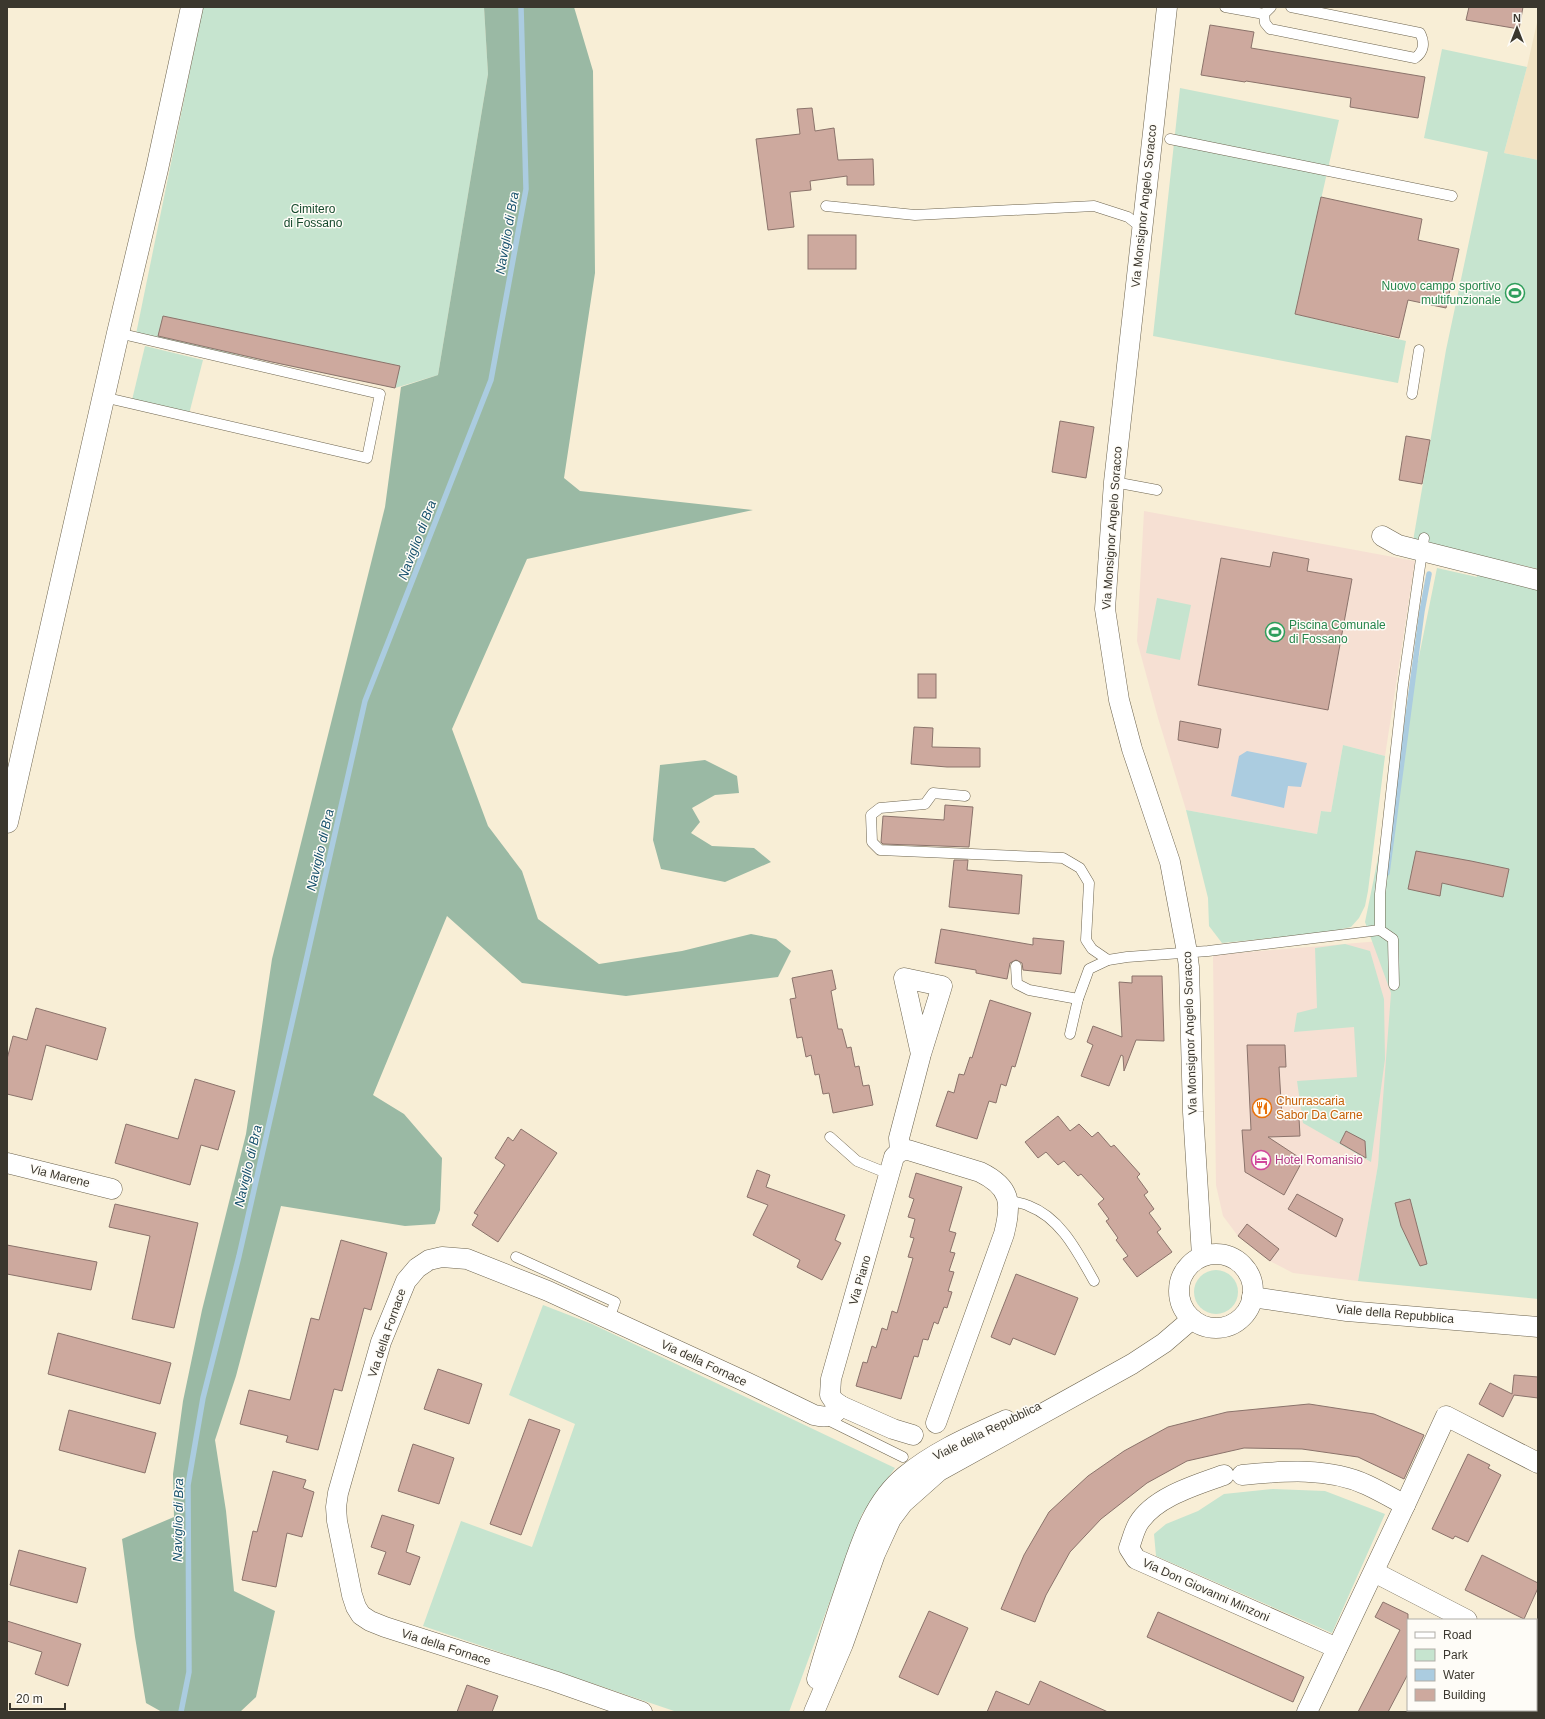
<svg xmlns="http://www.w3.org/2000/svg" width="1545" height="1719" font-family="Arial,sans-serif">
<rect width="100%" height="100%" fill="#f8eed6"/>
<g fill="#f6e0d3">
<polygon points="1144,511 1415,561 1385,756 1343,745 1331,812 1321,811 1317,834 1186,810 1158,718 1137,641"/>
<polygon points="1380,941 1391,993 1390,1050 1378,1165 1358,1281 1293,1273 1270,1261 1238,1236 1223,1216 1216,1185 1213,955"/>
</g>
<polygon fill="#f1e3c4" points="1538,18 1538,160 1504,153 1527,67"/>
<g fill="#c6e4cf">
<polygon points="203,7 484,7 488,74 438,375 395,388 136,334"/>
<polygon points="1442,49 1527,67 1504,153 1538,160 1538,569 1413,541 1446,350 1488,152 1424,138"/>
<polygon points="1180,88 1339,120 1295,314 1406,341 1398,383 1153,336"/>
<polygon points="145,346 203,360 189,414 132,400"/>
<polygon points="1437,568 1477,577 1478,572 1538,584 1538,1299 1358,1281 1378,1165 1391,993 1365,922"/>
<polygon points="1157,598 1191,605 1180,660 1146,653"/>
<polygon points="1343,745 1385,756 1368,891 1365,906 1359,918 1351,927 1324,933 1222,943 1209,926 1208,898 1186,810 1317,834 1321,811 1331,812"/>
<polygon points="1345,944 1370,951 1384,999 1385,1059 1371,1162 1303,1123 1297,1081 1357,1077 1354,1027 1294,1032 1297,1013 1317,1008 1315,948"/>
<circle cx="1216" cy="1292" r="22"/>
<polygon points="543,1305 592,1324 895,1468 862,1514 789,1712 677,1712 423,1626 461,1521 532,1547 575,1424 509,1395"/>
<polygon points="1273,1489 1325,1491 1385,1514 1332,1633 1156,1556 1154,1534 1166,1524 1198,1511 1224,1494"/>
</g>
<g fill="#9ab9a4">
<polygon points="484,7 574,7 593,71 595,273 564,478 580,491 753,510 527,559 452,729 488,826 522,871 538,919 599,964 682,951 751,934 776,939 791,951 778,977 626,996 522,983 447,916 373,1095 404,1114 442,1158 440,1210 435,1224 405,1226 281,1206 236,1376 215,1440 226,1511 234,1591 275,1611 256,1697 240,1712 162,1712 146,1703 135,1637 122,1539 174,1517 173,1474 183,1401 202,1310 246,1134 272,959 385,507 401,387 438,375 488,74"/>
<polygon points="705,760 737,776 739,793 715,795 692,808 700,822 691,833 712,846 754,848 771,862 725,882 661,869 653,840 660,765"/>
</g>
<polygon fill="#abcce0" points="1247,751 1307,763 1301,787 1288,786 1284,808 1231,796 1239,756"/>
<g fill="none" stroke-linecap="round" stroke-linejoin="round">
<g stroke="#abcce0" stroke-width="5.5">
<polyline points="1387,873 1422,611 1429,574"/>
<polyline points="181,1712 189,1672 188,1485 203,1398 239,1256 365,701 491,380 526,189 521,7"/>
</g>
</g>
<g fill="#cda99e" stroke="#8b736b">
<polygon points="1469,7 1523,7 1519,29 1466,20"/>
<polygon points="1210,25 1254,32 1251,48 1425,77 1418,118 1350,107 1351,98 1246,81 1245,82 1201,75"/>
<polygon points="812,108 815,131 834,128 838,160 873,159 874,185 847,185 847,176 810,181 811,190 790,192 794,227 768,230 756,139 800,134 797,109"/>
<polygon points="1321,197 1422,219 1418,240 1459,249 1446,308 1408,300 1399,338 1295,314"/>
<rect x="808" y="235" width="48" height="34"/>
<polygon points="163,316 400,366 395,388 272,362 158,336"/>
<polygon points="1060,421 1094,427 1086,478 1052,472"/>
<polygon points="1406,436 1430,440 1422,484 1399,480"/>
<polygon points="1273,552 1309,559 1307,571 1352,579 1328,710 1198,685 1221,558 1270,567"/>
<rect x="918" y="674" width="18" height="24"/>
<polygon points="1180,721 1221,729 1218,748 1178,740"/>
<polygon points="914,727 933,728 932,747 980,748 980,767 947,767 911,764"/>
<polygon points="945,805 973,807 969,847 883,844 881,842 883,816 944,820"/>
<polygon points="1416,851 1471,861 1509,869 1503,897 1442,883 1440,896 1408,889"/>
<polygon points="954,860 968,860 967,870 1022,875 1019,914 949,907"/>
<polygon points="941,929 1033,945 1033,938 1064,941 1061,974 1023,970 1022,963 1016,960 1010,963 1007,979 976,973 976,970 935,963"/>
<polygon points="832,970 836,989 831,991 838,1029 842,1029 847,1048 851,1047 855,1067 859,1066 863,1086 869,1085 873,1105 833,1113 829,1093 823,1094 819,1074 815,1075 811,1055 806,1057 802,1037 797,1038 790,999 796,998 792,978"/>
<polygon points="1132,976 1162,976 1164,1041 1136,1040 1124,1071 1123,1056 1121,1055 1109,1086 1081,1076 1093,1045 1087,1042 1093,1026 1122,1037 1119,982 1132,983"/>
<polygon points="990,1000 1031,1013 1015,1067 1012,1066 1006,1086 1001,1084 996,1103 989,1101 977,1139 936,1126 948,1091 954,1093 959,1074 964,1075 970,1057 972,1058"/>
<polygon points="36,1008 106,1028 97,1060 46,1045 32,1100 7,1094 7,1059 13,1036 27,1040"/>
<polygon points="1247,1045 1285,1045 1286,1067 1279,1067 1282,1118 1299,1118 1300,1136 1268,1137 1303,1160 1284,1195 1245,1172 1242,1130 1251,1130"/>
<polygon points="195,1079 235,1091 218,1150 201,1145 190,1185 115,1163 126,1124 178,1139"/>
<polygon points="1058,1116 1070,1131 1079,1124 1092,1137 1098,1132 1111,1147 1114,1145 1140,1174 1137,1177 1148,1192 1144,1195 1154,1209 1149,1213 1161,1229 1157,1232 1172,1252 1137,1277 1123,1259 1128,1256 1116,1240 1118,1238 1106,1221 1109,1219 1098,1204 1104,1199 1081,1174 1078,1176 1064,1161 1058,1165 1046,1152 1038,1158 1025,1142"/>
<polygon points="521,1129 557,1153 498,1242 472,1225 478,1215 474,1213 505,1165 495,1158 508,1137 513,1141"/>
<polygon points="1346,1131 1365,1141 1366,1158 1340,1143"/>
<polygon points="757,1170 770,1175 766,1187 845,1215 835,1240 841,1243 822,1280 797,1267 800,1260 753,1235 768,1205 747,1197"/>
<polygon points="916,1173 962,1187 949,1231 956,1233 950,1252 955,1253 949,1271 954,1272 948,1291 952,1292 947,1308 944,1307 938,1324 934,1322 928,1340 923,1339 918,1357 914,1356 901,1399 856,1386 863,1362 867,1363 872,1346 876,1348 882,1328 887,1330 892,1311 897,1313 913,1258 908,1257 914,1238 910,1237 915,1219 908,1217 914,1199 909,1197"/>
<polygon points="1297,1194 1343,1219 1336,1237 1288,1209"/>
<polygon points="1410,1199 1427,1264 1420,1266 1401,1226 1395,1203"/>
<polygon points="115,1204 198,1223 174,1328 132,1319 150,1236 109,1227"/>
<polygon points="1247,1224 1279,1249 1270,1261 1238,1236"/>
<polygon points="341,1240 387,1253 371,1310 364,1308 342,1391 334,1389 318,1450 286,1442 288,1436 240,1424 249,1390 290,1400 311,1318 319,1320"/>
<polygon points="7,1245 97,1262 91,1290 7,1274"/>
<polygon points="1016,1274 1078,1298 1055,1355 1013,1338 1010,1345 991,1337"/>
<polygon points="58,1333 171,1363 160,1404 48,1374"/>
<polygon points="438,1369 482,1384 469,1424 424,1409"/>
<polygon points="1514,1375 1538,1377 1538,1398 1514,1395 1503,1417 1479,1404 1490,1383 1512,1394"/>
<polygon points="1309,1404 1374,1414 1424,1435 1404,1479 1358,1457 1302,1449 1244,1448 1187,1461 1147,1483 1101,1519 1070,1552 1046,1595 1035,1622 1001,1609 1024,1555 1049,1512 1088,1476 1124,1451 1168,1427 1227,1412"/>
<polygon points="69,1410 156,1433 145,1473 59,1450"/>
<polygon points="529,1419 560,1430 521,1535 490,1524"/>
<polygon points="413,1444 454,1458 439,1504 398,1491"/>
<polygon points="1468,1454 1490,1465 1488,1468 1501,1475 1468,1542 1455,1536 1453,1539 1432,1529"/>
<polygon points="273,1471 306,1480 303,1488 314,1492 302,1537 287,1533 276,1587 242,1580 253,1531 257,1532"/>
<polygon points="382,1515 414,1525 406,1552 420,1557 410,1585 378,1574 386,1552 371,1547"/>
<polygon points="19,1550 86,1568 77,1603 10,1585"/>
<polygon points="1482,1555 1538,1583 1538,1588 1524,1619 1465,1590"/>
<polygon points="1383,1602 1408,1614 1408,1674 1388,1712 1358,1712 1400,1630 1375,1617"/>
<polygon points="929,1611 968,1628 938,1695 899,1677"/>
<polygon points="1158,1612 1304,1677 1293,1702 1147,1637"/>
<polygon points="7,1621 81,1644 68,1686 35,1674 42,1652 7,1641"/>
<polygon points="1040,1681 1108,1712 987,1712 996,1691 1029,1705"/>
<polygon points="467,1685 498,1696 492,1712 457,1712"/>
</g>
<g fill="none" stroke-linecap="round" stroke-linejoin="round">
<polyline stroke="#d2c9b4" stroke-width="20" stroke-dasharray="20 10" stroke-linecap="butt" points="1508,1711 1509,1710"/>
<defs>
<g id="lane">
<polyline points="1225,7 1264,14"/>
<path d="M1271 7 1264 14 1265 23 1270 29 1415 58C1424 52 1425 43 1420 33L1291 7"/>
<polyline points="1170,139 1452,196"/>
<polyline points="826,206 915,215 1094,206 1128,217 1142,228"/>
<polyline points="1412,394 1419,350"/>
<polyline points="103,397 367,458 380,394 118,333"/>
<polyline points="1114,482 1157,490"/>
<polyline points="965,796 933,793 925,804 880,808 871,815 872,842 880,850 1063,858 1080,868 1089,883 1086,940 1092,949 1108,960"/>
<polyline points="1016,966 1017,984 1029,990 1078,999"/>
<polyline points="1394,985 1393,939 1380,930 1380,894 1403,685 1424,538"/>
<polyline points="1070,1034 1078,999 1089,969 1108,960 1127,957 1208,951 1380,930"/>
<polyline points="830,1137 857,1161 889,1174"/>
<path d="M1008 1200C1015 1202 1023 1203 1029 1206 1061 1218 1078 1253 1094 1281"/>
<polyline points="516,1257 615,1302 609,1319"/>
<polyline points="824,1418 903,1457"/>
</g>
<g id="street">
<polyline points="1167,7 1114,482 1105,609 1119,700 1132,749 1170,862 1187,952 1189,967 1193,1112 1202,1256"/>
<polyline points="1382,536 1398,545 1538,580"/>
<path d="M900 1151 908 1150 980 1172C1011 1187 1012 1203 1004 1234L936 1423"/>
<polyline points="7,1163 112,1189"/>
<circle cx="1216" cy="1291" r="37"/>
<polyline points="1252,1297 1347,1311 1538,1327"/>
<polyline points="841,1406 834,1401 830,1395 831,1379 894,1157 900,1151 899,1138 921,1054 942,986 904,978 921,1054"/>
<path d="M1224 1475C1196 1485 1154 1497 1138 1524 1134 1531 1132 1540 1129 1548L1136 1559 1337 1648"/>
<path d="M1242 1475C1283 1471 1329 1467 1367 1485 1380 1491 1392 1498 1405 1505L1307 1712"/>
<polyline points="1405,1505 1446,1416 1538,1463"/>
<polyline points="1374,1572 1467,1620"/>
<polyline points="1536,1652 1538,1653"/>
<path d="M817 1679C826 1647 836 1616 847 1584 860 1546 872 1503 905 1476 935 1451 971 1436 1006 1420"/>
<path d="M642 1712 554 1681 385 1627 370 1621 361 1615 356 1607 352 1595 337 1521 336 1507 338 1493 381 1342 406 1281 417 1268 429 1260 442 1257 467 1259 548 1291 746 1382 814 1415C826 1418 833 1417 841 1406L893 1429 913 1435"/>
<polyline points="814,1712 843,1644 875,1554 891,1519 903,1503 939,1471 1132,1364 1164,1343 1192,1319"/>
<polyline points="1422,1712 1423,1710"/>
</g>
<polyline id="secondary" points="7,822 118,333 157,169 192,7"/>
</defs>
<use href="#lane" stroke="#6d644f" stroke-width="11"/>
<use href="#street" stroke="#6d644f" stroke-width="21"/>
<use href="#secondary" stroke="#6d644f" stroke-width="23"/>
<use href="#lane" stroke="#fff" stroke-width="10"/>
<use href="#street" stroke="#fff" stroke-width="20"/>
<use href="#secondary" stroke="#fff" stroke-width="22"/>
</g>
<defs>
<symbol id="stadium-ring" viewBox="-11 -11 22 22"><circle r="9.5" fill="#fefcf7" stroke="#2e9e5b" stroke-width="1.5"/><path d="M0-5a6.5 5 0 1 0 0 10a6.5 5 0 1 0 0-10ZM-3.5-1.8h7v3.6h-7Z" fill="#2e9e5b"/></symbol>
<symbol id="restaurant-ring" viewBox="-11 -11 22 22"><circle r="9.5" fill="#fefcf7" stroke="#e8710a" stroke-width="1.5"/><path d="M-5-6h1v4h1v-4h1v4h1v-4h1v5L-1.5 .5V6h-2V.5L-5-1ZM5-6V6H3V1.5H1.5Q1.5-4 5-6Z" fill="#e8710a"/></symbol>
<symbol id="hotel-ring" viewBox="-11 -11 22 22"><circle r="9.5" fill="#fefcf7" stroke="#d1479c" stroke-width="1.5"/><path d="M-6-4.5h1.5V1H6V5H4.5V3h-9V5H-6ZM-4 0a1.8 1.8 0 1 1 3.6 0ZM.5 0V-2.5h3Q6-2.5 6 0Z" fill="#d1479c"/></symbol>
</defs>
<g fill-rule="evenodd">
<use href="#stadium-ring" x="1504" y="282" width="22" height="22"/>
<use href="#stadium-ring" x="1264" y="621" width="22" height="22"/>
<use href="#restaurant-ring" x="1251" y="1097" width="22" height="22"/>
<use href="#hotel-ring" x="1250" y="1149" width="22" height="22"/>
</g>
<g text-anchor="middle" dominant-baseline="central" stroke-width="3" stroke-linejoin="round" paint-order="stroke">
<g font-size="12" fill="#3b372e" stroke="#fefcf7">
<text transform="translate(1144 206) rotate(-84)">Via Monsignor Angelo Soracco</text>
<text transform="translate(1112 528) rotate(-86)">Via Monsignor Angelo Soracco</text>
<text transform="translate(1190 1033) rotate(-92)">Via Monsignor Angelo Soracco</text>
<text transform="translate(60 1176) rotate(14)">Via Marene</text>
<text transform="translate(860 1280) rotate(-74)">Via Piano</text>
<text transform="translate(1395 1314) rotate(5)">Viale della Repubblica</text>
<text transform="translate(387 1333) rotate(-71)">Via della Fornace</text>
<text transform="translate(704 1363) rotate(25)">Via della Fornace</text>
<text transform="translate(987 1431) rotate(-26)">Viale della Repubblica</text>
<text transform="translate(1206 1590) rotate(24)">Via Don Giovanni Minzoni</text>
<text transform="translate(446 1647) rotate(18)">Via della Fornace</text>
</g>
<g font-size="12" fill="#15492c" stroke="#fefcf7">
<text x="313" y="209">Cimitero<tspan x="313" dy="14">di Fossano</tspan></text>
</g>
<g font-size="12" fill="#27864d" stroke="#fefcf7" text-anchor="end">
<text x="1501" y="286">Nuovo campo sportivo<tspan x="1501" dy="14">multifunzionale</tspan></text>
<text x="1289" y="625" text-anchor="start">Piscina Comunale<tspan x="1289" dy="14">di Fossano</tspan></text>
</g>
<g font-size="12" fill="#c56008" stroke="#fefcf7" text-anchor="start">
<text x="1276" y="1101">Churrascaria<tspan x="1276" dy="14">Sabor Da Carne</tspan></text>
</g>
<g font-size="12" fill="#b23c85" stroke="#fefcf7" text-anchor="start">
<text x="1275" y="1160">Hotel Romanisio</text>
</g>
<g font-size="13" font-style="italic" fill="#17516d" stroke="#fefcf7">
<text transform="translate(507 233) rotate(-80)">Naviglio di Bra</text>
<text transform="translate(417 540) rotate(-69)">Naviglio di Bra</text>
<text transform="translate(320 850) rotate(-77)">Naviglio di Bra</text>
<text transform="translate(248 1166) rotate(-77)">Naviglio di Bra</text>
<text transform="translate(178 1520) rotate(-89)">Naviglio di Bra</text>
</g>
</g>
<rect width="1545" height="1719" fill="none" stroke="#3b372e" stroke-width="16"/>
<rect x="1407" y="1619" width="130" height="92" fill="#fefcf7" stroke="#b0ada7"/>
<rect x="1415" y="1632" width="20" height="6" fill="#ffffff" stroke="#b0ada7"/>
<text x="1443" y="1639" font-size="12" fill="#3b372e">Road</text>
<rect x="1415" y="1649" width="20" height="12" fill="#c6e4cf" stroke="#b0ada7"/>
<text x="1443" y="1659" font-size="12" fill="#3b372e">Park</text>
<rect x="1415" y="1669" width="20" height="12" fill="#abcce0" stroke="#b0ada7"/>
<text x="1443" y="1679" font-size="12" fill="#3b372e">Water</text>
<rect x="1415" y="1689" width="20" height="12" fill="#cda99e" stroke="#b0ada7"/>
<text x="1443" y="1699" font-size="12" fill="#3b372e">Building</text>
<g transform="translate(1517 28)" stroke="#fefcf7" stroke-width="3" paint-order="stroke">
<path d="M0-3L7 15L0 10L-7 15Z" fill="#3b372e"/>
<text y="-6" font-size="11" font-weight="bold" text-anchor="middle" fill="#3b372e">N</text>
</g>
<path d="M10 1703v6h55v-6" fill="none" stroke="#3b372e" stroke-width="2"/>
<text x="16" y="1703" font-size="12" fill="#3b372e" stroke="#fefcf7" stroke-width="3" paint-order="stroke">20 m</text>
</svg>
